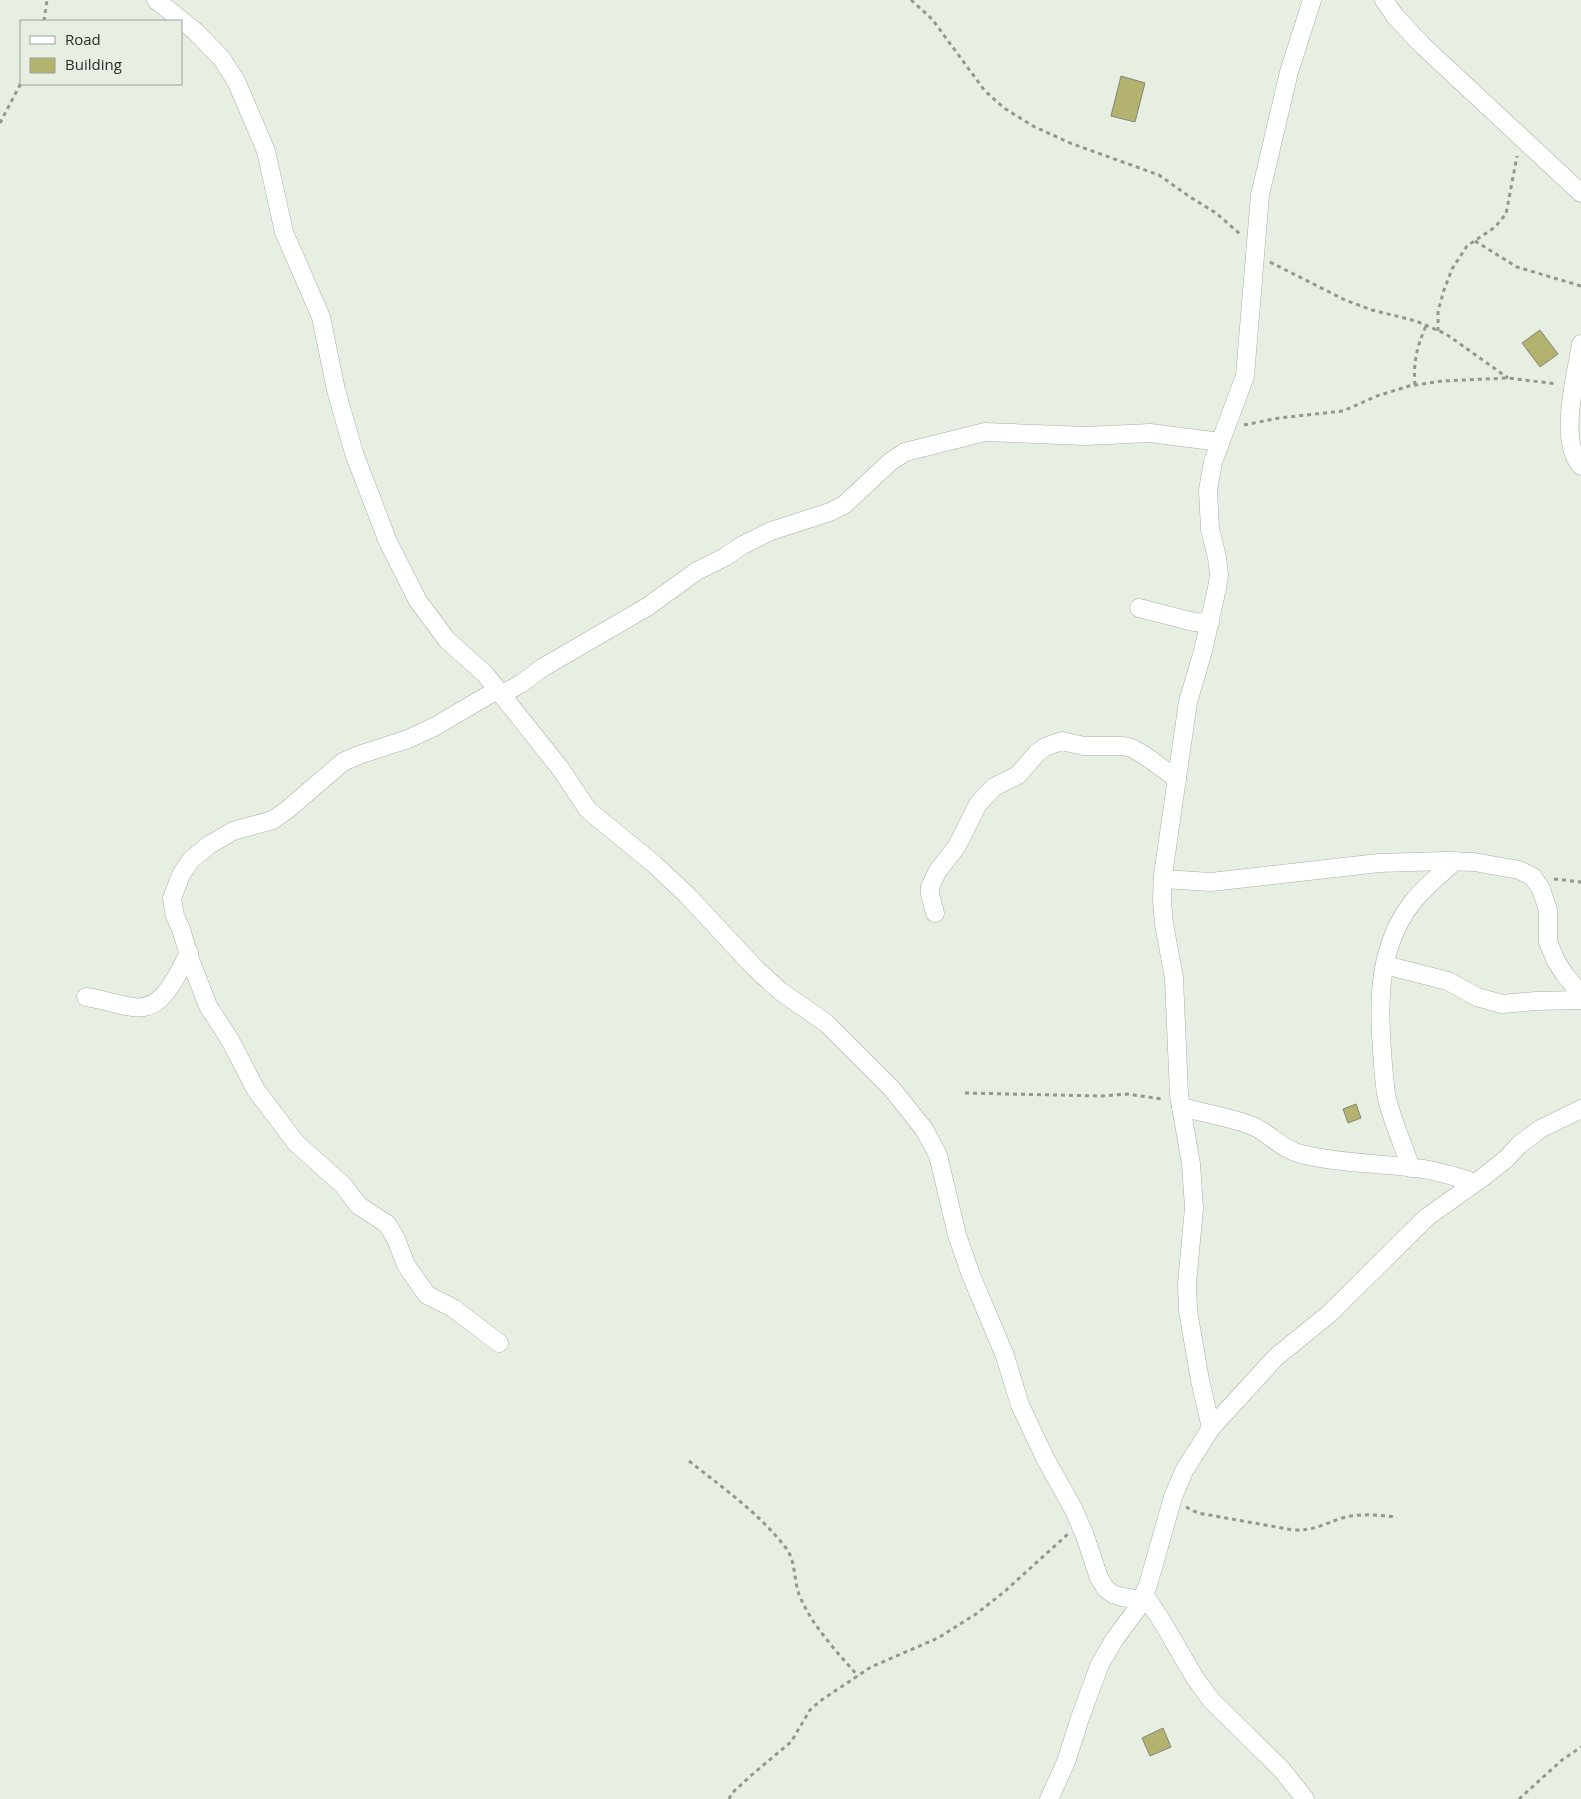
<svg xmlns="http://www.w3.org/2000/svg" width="1581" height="1799" font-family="'Open Sans',sans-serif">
<rect width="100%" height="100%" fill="#e6efe2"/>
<g fill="#b3b26f" stroke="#858578">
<polygon points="1121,76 1145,83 1135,122 1111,116"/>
<polygon points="1540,330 1558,354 1540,367 1522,343"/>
<polygon points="1356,1104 1361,1118 1348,1123 1343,1109"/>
<polygon points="1163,1728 1171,1747 1150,1756 1142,1738"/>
</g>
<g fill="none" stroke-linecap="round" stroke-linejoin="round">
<defs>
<g id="minor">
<polyline points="156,0 195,31 222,59 236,81 252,118 266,151 284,232 321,317 336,390 354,453 388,542 418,601 447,640 485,674 560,768 588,810 654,864 687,895 755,968 780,991 826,1023 892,1089 924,1129 938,1155 957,1235 971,1275 1005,1356 1020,1405 1045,1458 1074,1510 1085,1536 1099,1578 1106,1589 1113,1594 1122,1597 1141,1600"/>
<polyline points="1384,0 1395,16 1422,45 1581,193"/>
<path d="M1581 344C1576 376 1558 441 1581 466"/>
<polyline points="1139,608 1194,622 1210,623"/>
<polyline points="497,690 434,727 408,739 359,755 343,762 287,810 273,820 233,831 209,845 191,860 181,875 172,898 175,916 181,929 191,962 208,1006 230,1040 256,1090 296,1143 343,1185 358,1205 387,1224 396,1239 406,1265 427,1295 453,1308 499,1343"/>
<polyline points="501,695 522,683 542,668 647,607 697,571 725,557 741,546 771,531 830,512 844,505 890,462 905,452 985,432 1086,436 1150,433 1220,442"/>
<polyline points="1163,879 1211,882 1379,863 1445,861 1474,862 1519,870 1533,877 1541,889 1548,910 1548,942 1556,961 1565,975 1581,994"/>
<polyline points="935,913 930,894 930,887 937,872 957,846 978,804 994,787 1018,775 1037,753 1045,747 1062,741 1084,746 1123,746 1132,748 1147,757 1177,779"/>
<polyline points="1385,965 1448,981 1477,997 1502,1004 1536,1001 1581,1000"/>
<path d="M86 997C102 999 117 1005 133 1007 164 1012 177 974 189 953"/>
<path d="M1181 1107C1203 1113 1235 1118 1255 1127 1271 1135 1283 1150 1301 1154 1341 1164 1382 1163 1423 1169 1441 1172 1458 1177 1475 1183"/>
<path d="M1411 1168C1403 1145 1393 1122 1387 1099 1384 1083 1383 1066 1382 1050 1378 999 1379 947 1411 904 1423 888 1440 875 1455 861"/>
<polyline points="1211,1428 1200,1380 1188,1311 1187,1284 1194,1208 1191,1164 1179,1095 1174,978 1164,924 1162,901 1163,875 1188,702 1203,651 1217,588 1219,575 1217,557 1210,529 1208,490 1213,462 1245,376 1260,195 1289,72 1312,0"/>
<polyline points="1144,1594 1163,1623 1195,1678 1211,1700 1282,1770 1305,1799"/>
<polyline points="1049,1799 1066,1762 1080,1718 1100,1664 1114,1640 1137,1609 1148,1585 1173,1497 1184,1471 1211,1428 1276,1357 1329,1314 1427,1217 1482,1178 1506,1159 1519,1145 1540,1129 1581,1109"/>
</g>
</defs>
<use href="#minor" stroke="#a8b0a4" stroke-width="19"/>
<g stroke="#92988f" stroke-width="3" stroke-dasharray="4 4" stroke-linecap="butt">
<polyline points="911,0 932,19 985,91 1004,108 1033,126 1070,143 1159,175 1190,197 1216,213 1240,234"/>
<polyline points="44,21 47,0"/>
<polyline points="0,123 21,83"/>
<polyline points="1475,241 1517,267 1581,286"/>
<polyline points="1270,262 1345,300 1372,310 1416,321 1446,334 1508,378"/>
<polyline points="1438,331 1438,311 1444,290 1452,269 1467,246 1495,227 1506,214 1517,156"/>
<path d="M1415 385C1413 363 1417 346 1426 326"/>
<polyline points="1244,425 1279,418 1343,411 1377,396 1409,386 1442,381 1508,378 1557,384"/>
<polyline points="1554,879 1581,882"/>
<polyline points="965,1093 1101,1096 1127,1094 1162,1099"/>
<path d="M689 1461C723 1488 759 1513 786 1548 797 1563 793 1583 801 1599 814 1628 837 1652 858 1676"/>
<path d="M1186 1507 1198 1513 1293 1530C1313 1531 1324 1524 1342 1518 1360 1513 1379 1515 1397 1517"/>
<polyline points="729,1799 732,1793 755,1772 791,1742 810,1710 820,1701 871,1667 938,1638 976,1614 1004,1592 1068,1534"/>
<polyline points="1519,1799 1562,1760 1581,1747"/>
</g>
<use href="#minor" stroke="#fff" stroke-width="18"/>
</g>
<rect x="20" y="20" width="162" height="65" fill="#e6efe2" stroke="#9aa197"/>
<rect x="30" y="36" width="25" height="8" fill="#ffffff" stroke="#9aa197"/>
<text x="65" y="45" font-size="15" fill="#292c27">Road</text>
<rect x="30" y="58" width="25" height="15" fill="#b3b26f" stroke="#9aa197"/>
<text x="65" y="70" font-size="15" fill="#292c27">Building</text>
</svg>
